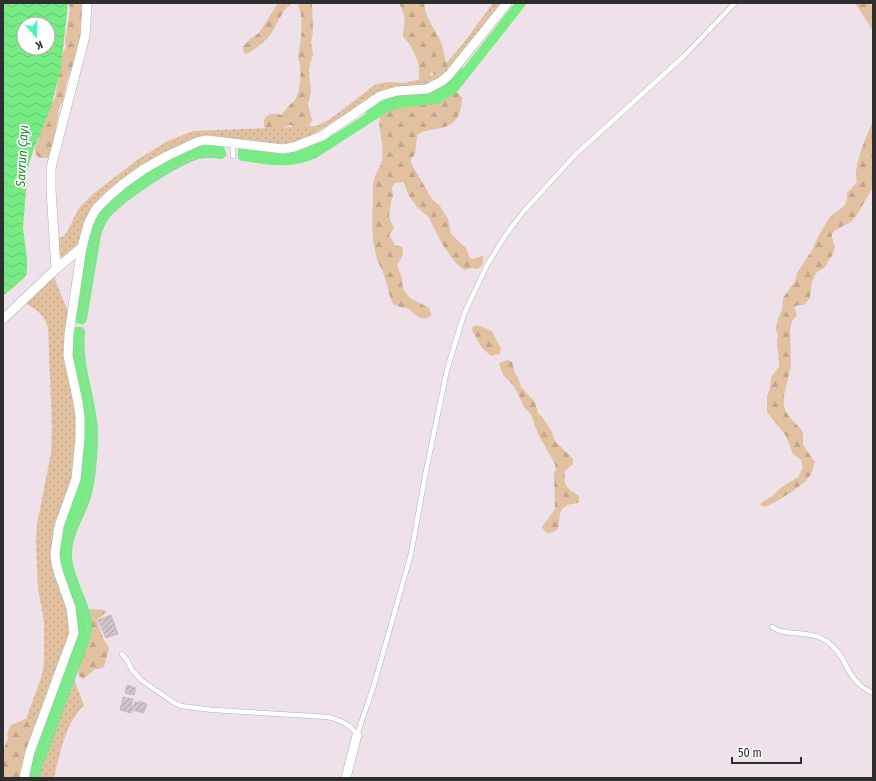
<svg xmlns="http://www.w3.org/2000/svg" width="876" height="781" font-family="'Fira Sans Condensed',sans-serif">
<defs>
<pattern id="grass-dots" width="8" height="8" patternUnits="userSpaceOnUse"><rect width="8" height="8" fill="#e2c1a0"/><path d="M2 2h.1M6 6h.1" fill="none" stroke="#c2a68a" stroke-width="1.8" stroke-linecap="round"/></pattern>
<pattern id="forest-firs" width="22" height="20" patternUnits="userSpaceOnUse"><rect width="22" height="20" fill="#e2c1a0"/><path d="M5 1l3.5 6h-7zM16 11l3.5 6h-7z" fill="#c2a68a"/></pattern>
<pattern id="water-waves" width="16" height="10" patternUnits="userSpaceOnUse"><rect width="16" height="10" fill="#78ec84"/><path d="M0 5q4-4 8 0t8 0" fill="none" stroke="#68cb72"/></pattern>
<pattern id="building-hatch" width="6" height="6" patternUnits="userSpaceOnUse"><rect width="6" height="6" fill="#d1c5cc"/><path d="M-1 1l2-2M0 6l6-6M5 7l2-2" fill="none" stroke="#aaa0a6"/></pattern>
</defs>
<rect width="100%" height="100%" fill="#eee1e9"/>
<g fill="url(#grass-dots)">
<polygon points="493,3 502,3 444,75 427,85 378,93 308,138 284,146 199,137 174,148 141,166 91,210 84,223 77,247 63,258 61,257 58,247 58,236 61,238 66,234 79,208 93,194 137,160 166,142 193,131 316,126 329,120 376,84 390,82 404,83 413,81 426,78 434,74 448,61 462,45"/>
<path d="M54 277 69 314 78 423 73 477 54 540 68 605 70 632 35 727 34 723 26 719 42 675 44 661V621L38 589 36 541 37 524 51 453 52 427 48 328C44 315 38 310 26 304Z"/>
<polygon points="72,342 74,367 82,400 88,440 84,484 64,537 61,562 81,618 82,629 79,640 32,764 29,778 26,778 29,763 74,641 59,560 60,538 82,443 72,363"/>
<path d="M73 677 84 705C65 724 60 753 54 778H37Z"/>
</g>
<g fill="url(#forest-firs)">
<polygon points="69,3 82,3 82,29 76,57 67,81 63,101 59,108 55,137 50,155 49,158 39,158 35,153 35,149 46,113 55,98 63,53 66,46 65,41 70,10"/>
<path d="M278 3H292C284 7 276 26 271 34 265 42 255 49 247 54 243 53 243 51 243 47L250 39 259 33Z"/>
<path d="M297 3H312L313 31 311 43 313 54 309 69 311 92 308 104 312 120 308 128C300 132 297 128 290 125 281 128 274 132 265 129 261 116 269 111 282 115 285 108 292 104 296 98 301 87 302 68 298 57 301 41 305 17 297 3Z"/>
<path d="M399 3H424C425 16 433 27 439 38 444 47 444 57 447 66L442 74 436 75 431 72C429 78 428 83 420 81 418 76 419 73 419 68 418 59 410 42 403 37 404 21 407 18 399 3Z"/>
<polygon points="855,3 869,3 873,7 873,31"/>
<path d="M453 92 458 93 462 98C461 117 456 126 436 129 429 130 423 131 417 135L415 154 411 159V163L432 199 440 206 448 219 451 234 466 248 470 258 472 259 483 256V264L478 269 472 268 464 270 455 262 442 244 428 216C421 213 412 201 408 194 406 190 406 186 403 182L395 183 392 187 393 196 391 201 389 217 394 228 389 235 395 245 402 247C405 255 401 259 397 265L402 278 403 289 410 298 429 308 431 314V316C419 324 415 311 406 308 401 307 397 306 393 304 389 296 388 287 385 278 383 271 379 265 377 259 371 238 372 219 373 198 373 192 372 185 374 180 375 173 381 167 382 160 385 144 376 128 381 112L391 107 402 104H431Z"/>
<path d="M873 121V187L858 213 852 221 834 231 832 234V238L835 247 833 254 824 268 818 271 815 275 812 282 810 298 804 305H798L794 307 797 315 792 321 790 329 791 366 784 395V406L786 412 791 419 801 429 803 434V445L815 462C813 466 813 471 811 474 805 485 777 502 765 507L760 505 762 502 771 497 782 487 798 477 803 468 801 460 793 454 786 436 767 412V396L770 389 771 377 779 367V363L777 341 778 335 776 330 777 322 782 310 783 298 795 281 797 273 812 250 819 235 829 218 845 205 847 199V193L857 182C852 169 867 134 873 121Z"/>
<polygon points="477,325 492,331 501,349 499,354 491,356 482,348 472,330 472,327"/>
<path d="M508 360 512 362 515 373 518 378 521 387 535 402 538 413 543 418 552 432 555 441 573 459V464L565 471C563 487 567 488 579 496V502C575 505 570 503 566 506 557 511 561 522 557 530L548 534 544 530 542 527 555 509 554 473 556 469 555 464 538 434 531 414 524 407 514 386 503 375 499 364 501 362Z"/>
<polygon points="90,609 105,610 106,612 98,619 97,621 103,638 109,648 104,667 99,669 95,669 83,679 79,676 77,669 90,637 88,614"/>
<polygon points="26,719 35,723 35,727 26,752 19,778 3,778 3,751 8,738 7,733 11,725"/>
</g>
<path fill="url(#water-waves)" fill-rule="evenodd" d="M3 3H68L61 68 52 103 45 122 33 151 28 167 23 228 27 259V274L23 279 3 296ZM24 24H48V48H24Z"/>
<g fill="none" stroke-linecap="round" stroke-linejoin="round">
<g stroke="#78ec84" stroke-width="10">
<path d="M368 109C378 103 387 98 398 96 404 94 411 95 417 94 435 93 447 85 458 70"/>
<path d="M330 135C307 150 299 155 271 152 262 151 252 149 243 151V156C268 159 288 165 313 154L386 107 403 102 437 99 453 89 521 3"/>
<path d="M206 146 216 147 220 150 221 154C214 153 206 152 199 154 176 160 123 195 107 213 101 220 98 227 96 235L82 319 77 318C79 293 87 226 102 208 106 204 111 200 116 197 129 187 142 177 156 169 172 159 187 149 206 146Z"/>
<path d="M29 778 32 764 79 640 82 629 81 618 62 566 61 558 64 537 84 484 88 447V436L86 419 73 358 72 337 76 332H80C76 370 95 405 93 443 92 461 91 480 86 497 79 517 66 535 67 557 68 580 89 609 87 630 85 642 79 655 74 667 65 693 55 718 46 744 42 755 37 766 34 778"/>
</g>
</g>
<g fill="url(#building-hatch)" stroke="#cabac2">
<polygon points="111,615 118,634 106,638 98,620"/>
<polygon points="127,685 136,688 134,695 125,693"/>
<polygon points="123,697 133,699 131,705 134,706 131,713 120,710"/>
<polygon points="139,701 147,704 144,713 132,710 135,702 139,703"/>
</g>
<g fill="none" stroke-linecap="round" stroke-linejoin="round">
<defs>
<g id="lane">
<polyline points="233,156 233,143"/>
<path d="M772 627C788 638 810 628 829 643 848 657 846 682 873 693"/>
<path d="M122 654 127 660 132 670 141 680 173 702 181 706 213 710 328 717C340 720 350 724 357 735"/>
<polyline points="357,735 374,685 411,554 426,471 447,370 464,314 487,265 505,236 524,211 575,155 684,56 735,3"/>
</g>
<g id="street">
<polyline points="56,269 51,189 51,168 85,36 87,3"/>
<polyline points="3,319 56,269 82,247"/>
<polyline points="24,778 30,752 74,633 71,608 59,574 56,563 55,554 59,526 76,479 80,438 80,417 78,402 68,356 69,334 82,247 88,225 91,218 96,209 108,197 123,184 144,169 167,156 197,142 205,140 216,141 283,149 294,147 322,136 380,96 397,91 427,89 442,81 449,75 507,3"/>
<polyline points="346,778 357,735"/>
</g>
</defs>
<use href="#lane" stroke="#aab5b2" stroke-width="5.5"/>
<use href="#street" stroke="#aab5b2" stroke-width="10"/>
<path stroke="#c4c4c4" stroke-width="1.5" stroke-dasharray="3 2" stroke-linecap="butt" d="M35 778 86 638C94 613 68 581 68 554 68 533 81 515 87 497 92 482 93 467 94 452 96 418 83 387 81 353 79 336 84 319 86 302 90 280 92 256 97 234 100 226 104 219 110 213 128 195 172 164 197 157 207 154 217 155 227 156"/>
<use href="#lane" stroke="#fff" stroke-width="4.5"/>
<use href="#street" stroke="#fff" stroke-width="9"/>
</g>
<g text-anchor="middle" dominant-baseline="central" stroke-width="3.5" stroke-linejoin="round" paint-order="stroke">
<g font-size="13" font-style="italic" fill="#128827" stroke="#fff">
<text transform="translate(22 156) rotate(-87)">Savrun Çayı</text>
</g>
</g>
<rect width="876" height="781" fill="none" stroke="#2e2e2e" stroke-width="8"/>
<g transform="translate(36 36) rotate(160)"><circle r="19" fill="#ffffff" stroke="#ababab"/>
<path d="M0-3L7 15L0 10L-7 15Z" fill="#47f5b8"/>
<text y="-6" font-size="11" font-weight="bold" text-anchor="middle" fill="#2e2e2e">K</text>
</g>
<path d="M732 757v6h69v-6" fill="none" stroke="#2e2e2e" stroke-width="2"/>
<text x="738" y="757" font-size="12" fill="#2e2e2e" stroke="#ffffff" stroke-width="3" paint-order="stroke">50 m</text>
</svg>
